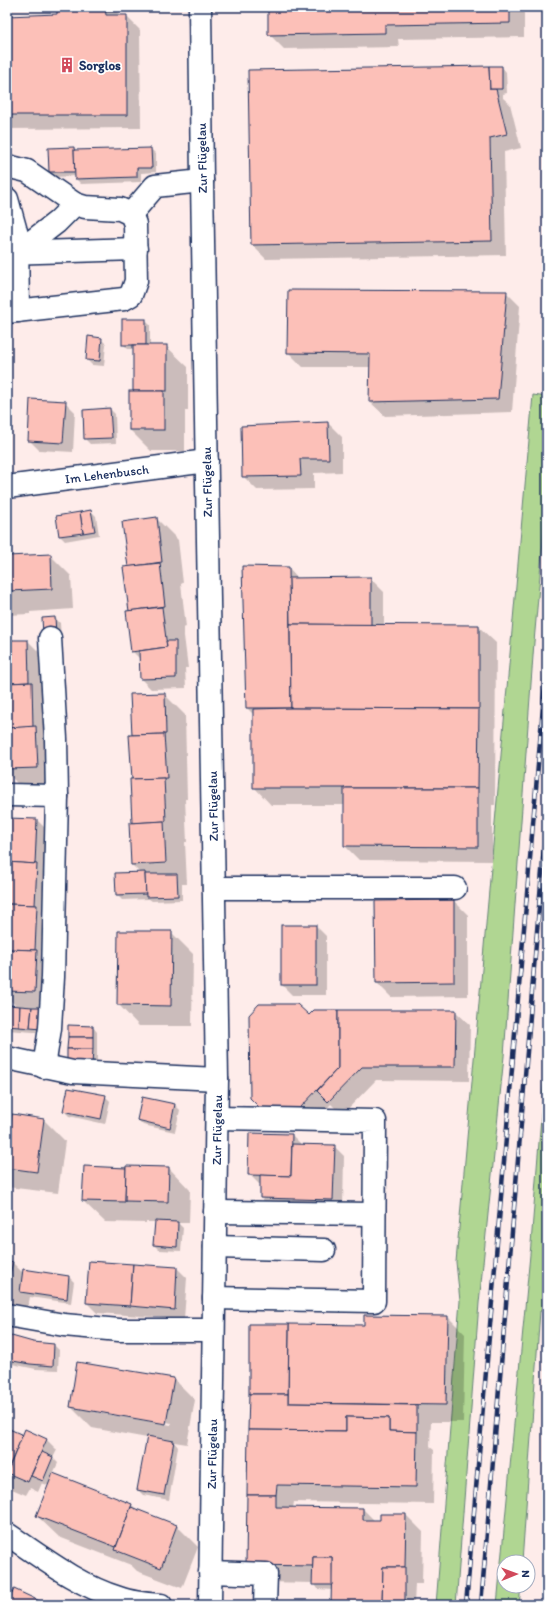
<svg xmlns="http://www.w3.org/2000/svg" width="554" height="1612" font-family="Itim,sans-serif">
<rect width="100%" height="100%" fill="#feecea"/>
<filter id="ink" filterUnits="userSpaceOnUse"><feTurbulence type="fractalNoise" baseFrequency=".025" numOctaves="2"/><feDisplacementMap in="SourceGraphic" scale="8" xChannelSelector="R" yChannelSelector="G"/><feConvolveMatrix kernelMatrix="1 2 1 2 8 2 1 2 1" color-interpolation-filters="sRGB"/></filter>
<g filter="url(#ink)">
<g fill="#b0d692" stroke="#668278">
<polygon points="533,395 547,397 547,496 534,642 504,1056 479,1303 456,1605 436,1605 460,1301 456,1262"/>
<polygon points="547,1040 547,1311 540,1311 522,1562 504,1562 504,1586 521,1586 519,1605 497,1605 531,1244"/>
</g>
<g fill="#0003" fill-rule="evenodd">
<polygon points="58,7 118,7 119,16 126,16 140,30 141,128 7,129 7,17 58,15"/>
<polygon points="269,7 524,7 524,37 398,39 399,47 284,49 269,34"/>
<polygon points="502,67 506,72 507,93 503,94 503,98 510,104 521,148 504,152 506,255 266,259 252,245"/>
<polygon points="74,148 77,151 151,149 156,154 156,172 141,173 141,182 81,184 76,179 76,176 55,177 50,172"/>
<polygon points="506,292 520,306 512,412 385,416 370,402 371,367 303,367 288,352"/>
<polygon points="145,320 150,325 150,346 166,346 188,367 188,411 185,411 185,451 151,451 130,430 134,392 134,349 128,349 123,344"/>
<polygon points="101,339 106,344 104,366 92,365 87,360"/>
<polygon points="65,402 75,412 73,452 39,450 29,440"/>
<polygon points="110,409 115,414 116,443 90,444 85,439 84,410"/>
<polygon points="328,423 342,437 342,472 314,473 314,489 257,490 243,476"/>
<polygon points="91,511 96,516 99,535 65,541 60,536"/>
<polygon points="156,518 178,540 183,583 181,584 186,627 183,628 188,668 185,668 186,688 151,689 141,679 140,659 132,651 129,567"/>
<polygon points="50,555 71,576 73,609 30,612 30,614 7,615 7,559"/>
<polygon points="289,568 299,579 370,578 384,592 384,626 478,626 496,643 495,805 492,805 492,861 359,860 345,846 345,805 271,805 254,787 254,715 247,708"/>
<polygon points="55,618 60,623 61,638 49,639"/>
<polygon points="7,641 28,641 49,662 58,789 24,790 7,773"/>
<polygon points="164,694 185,715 187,799 185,799 187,842 185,842 187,884 182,884 182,900 152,901 149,899 122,900 117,895 140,873 132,865 133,736"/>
<polygon points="7,803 11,807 10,819 37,820 58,841 46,1033 7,1030 7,1006 17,1007 7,997"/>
<polygon points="454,901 468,915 468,996 391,997 377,983"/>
<polygon points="282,926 316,926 326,936 326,995 292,995 282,985"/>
<polygon points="171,932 193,954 192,1026 139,1026 118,1004"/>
<polygon points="455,1011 470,1025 469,1081 376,1080 342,1115 331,1104 313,1123 276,1123 309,1016"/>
<polygon points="69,1026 93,1027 97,1032 97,1069"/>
<polygon points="105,1096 110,1101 105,1124 69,1116 64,1111"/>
<polygon points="143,1098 175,1105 180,1110 175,1132 143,1125 138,1120"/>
<polygon points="44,1120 65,1141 58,1193 7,1187 7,1134 10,1135"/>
<polygon points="292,1135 302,1145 334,1146 344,1156 343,1209 271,1208 261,1198 261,1184 259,1184 249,1174"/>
<polygon points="85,1167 169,1168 190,1190 189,1223 178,1223 183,1228 181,1251 159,1250 154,1245 156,1222 146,1222 146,1223 105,1222 83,1201"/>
<polygon points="7,1261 12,1262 23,1273 69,1277 74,1282 71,1303 30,1297 26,1316 7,1311"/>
<polygon points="177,1268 187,1278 184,1319 97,1313 87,1303"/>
<polygon points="448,1317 465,1334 463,1422 431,1422 430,1447 434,1450 433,1504 294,1502 293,1508 363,1509 375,1521 406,1515 423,1532 422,1584 415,1584 414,1605 332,1605 333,1590 318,1589 314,1583 265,1582 250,1325 365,1326"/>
<polygon points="9,1336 33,1343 54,1345 59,1350 58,1370 36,1369 7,1363 7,1342"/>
<path d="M78 1363 174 1379 195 1400 187 1444 174 1442 178 1447 169 1500 143 1495 138 1490 147 1438 92 1428 71 1407ZM94 1410 172 1423 171 1425 94 1412Z"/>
<polygon points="7,1429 23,1437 47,1440 57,1450 53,1458 58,1463 53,1474 132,1505 137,1510 177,1526 198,1547 182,1588 137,1571 131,1565 59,1537 37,1516 49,1486 42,1483 38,1492 30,1488 26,1495 7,1487"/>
</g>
<g fill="#fcc0b8" stroke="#1b2f5e">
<polygon points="57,7 105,7 106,15 127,15 127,115 7,115 7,16 57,14"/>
<polygon points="268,7 510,7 510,23 385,25 385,33 268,35"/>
<polygon points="489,66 490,89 496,89 507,134 490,138 492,241 251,245 248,70"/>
<polygon points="489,66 502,66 502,89 490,89"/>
<polygon points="74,147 75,172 49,172 48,148"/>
<polygon points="151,148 152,168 137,168 137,177 75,179 74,150"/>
<polygon points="288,290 507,291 498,399 369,402 370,354 287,353"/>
<rect x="122" y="319" width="24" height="26"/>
<polygon points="88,336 102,338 100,361 86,360"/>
<rect x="133" y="345" width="34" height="46"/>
<rect x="129" y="391" width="35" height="39"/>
<polygon points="30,399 66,401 63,443 28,441"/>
<polygon points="110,408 112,438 84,439 83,410"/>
<polygon points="328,422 329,459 300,459 301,476 242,477 241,426"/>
<polygon points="91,510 95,531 83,533 80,512"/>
<polygon points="80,512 83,533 59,536 56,516"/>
<polygon points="157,517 162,562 128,567 122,522"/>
<polygon points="51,554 52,589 9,591 7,556"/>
<polygon points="160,563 165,606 129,611 123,567"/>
<polygon points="242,566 289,567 291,708 246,708"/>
<polygon points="371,577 371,625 290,624 289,578"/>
<polygon points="162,607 167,647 131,652 126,611"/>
<polygon points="55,617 56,634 43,634 42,618"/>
<polygon points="290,624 479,625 479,709 291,708"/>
<polygon points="7,640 28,640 29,682 7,683"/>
<polygon points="166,641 176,641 176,678 140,679 139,651 167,647"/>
<polygon points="32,682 33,727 7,728 7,683"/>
<polygon points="165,693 166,734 132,735 130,694"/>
<polygon points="291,708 479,709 478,788 253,788 253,709"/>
<polygon points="36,726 38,768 7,769 7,728"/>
<polygon points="164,734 167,778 132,779 129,735"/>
<polygon points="164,778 166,821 132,823 130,779"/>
<polygon points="344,788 478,788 478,847 344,846"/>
<polygon points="7,818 37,819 35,864 7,862"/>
<polygon points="164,821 166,863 131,865 129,823"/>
<polygon points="7,862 37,864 35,905 7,904"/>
<polygon points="145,872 146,894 116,895 115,873"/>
<polygon points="145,874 177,874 178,896 146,897"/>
<polygon points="454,900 454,982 376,983 375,901"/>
<polygon points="7,904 37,905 35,950 7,949"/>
<rect x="281" y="925" width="35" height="60"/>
<polygon points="118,931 172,931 171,1006 117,1005"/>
<polygon points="7,949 37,950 35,992 7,991"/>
<polygon points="259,1004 297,1004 309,1015 314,1010 338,1010 338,1068 299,1109 261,1109 250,1098 249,1015"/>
<polygon points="8,1005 20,1006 19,1027 7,1026"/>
<polygon points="20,1006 32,1007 30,1028 19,1027"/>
<polygon points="32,1007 43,1007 41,1029 30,1028"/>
<polygon points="338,1010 456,1010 455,1067 362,1067 328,1102 317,1091 338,1068"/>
<polygon points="68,1025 93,1026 93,1037 68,1037"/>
<polygon points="68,1037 93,1037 93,1049 67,1049"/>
<polygon points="67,1049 93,1049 92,1065 67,1064"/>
<polygon points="68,1088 106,1095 101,1119 63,1111"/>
<polygon points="142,1097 175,1104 170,1128 137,1120"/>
<polygon points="12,1114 44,1119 37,1172 7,1168 7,1133 9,1134"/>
<polygon points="249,1133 292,1134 291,1176 248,1175"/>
<polygon points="292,1144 335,1145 333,1200 260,1198 260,1175 291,1176"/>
<polygon points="84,1166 126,1168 125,1202 82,1201"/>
<polygon points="126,1166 169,1167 168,1202 125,1201"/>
<polygon points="155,1221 178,1222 177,1247 153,1245"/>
<polygon points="7,1260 13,1262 7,1286"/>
<polygon points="89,1261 133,1264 130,1306 86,1303"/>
<polygon points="133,1264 177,1267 175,1310 130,1306"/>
<polygon points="23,1269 69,1276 67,1299 20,1292"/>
<polygon points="364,1315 448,1316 446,1405 288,1403 289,1324 364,1325"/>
<polygon points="249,1324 289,1324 288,1394 249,1394"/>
<polygon points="8,1335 33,1342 54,1344 53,1366 30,1364 7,1360"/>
<polygon points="77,1362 174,1378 166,1424 70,1407"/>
<polygon points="249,1394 288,1394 288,1403 417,1405 417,1432 389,1431 389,1418 346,1417 346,1431 248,1430"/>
<polygon points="346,1417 389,1418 389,1431 417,1432 416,1487 277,1485 276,1495 247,1495 248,1430 346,1431"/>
<polygon points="7,1428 23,1435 7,1471"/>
<polygon points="25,1429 47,1439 28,1482 7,1473"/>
<polygon points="147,1436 174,1441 164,1495 137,1490"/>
<polygon points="42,1452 53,1457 43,1481 31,1476"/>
<polygon points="53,1473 132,1504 116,1547 36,1516"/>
<polygon points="247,1495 276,1495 276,1507 363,1508 363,1520 380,1520 380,1514 406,1514 405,1567 383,1567 382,1605 331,1605 332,1557 313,1557 313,1566 246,1565"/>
<polygon points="131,1507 177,1525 161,1568 115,1550"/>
<polygon points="313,1557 332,1557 332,1585 312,1585"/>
<polygon points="383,1567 405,1567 405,1605 382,1605"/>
<polygon points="14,1589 48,1605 7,1605"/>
</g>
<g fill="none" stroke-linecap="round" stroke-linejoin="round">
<defs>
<g id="minor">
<polyline points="200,7 202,181 217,1079 210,1605"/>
<polyline points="7,166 27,171 75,204 85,207 120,209 131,214 135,224 136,281 131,295 124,299 7,312"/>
<polyline points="7,199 17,235 18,311"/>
<polyline points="131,214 155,186 202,181"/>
<polyline points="7,253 136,249"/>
<polyline points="17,253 57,222 75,204"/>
<polyline points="7,487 207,461"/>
<polyline points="7,795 57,796"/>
<polyline points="214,888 455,888"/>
<polyline points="7,1058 73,1072 217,1079"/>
<polyline points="44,1067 50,1028 53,977 57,796 56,739 50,638"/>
<polyline points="215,1212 374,1214"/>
<polyline points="215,1247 324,1250"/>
<polyline points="214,1298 374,1301 375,1121 217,1118"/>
<polyline points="7,1315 64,1325 119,1330 213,1330"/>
<path d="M7 1534C43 1558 77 1585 119 1598 132 1603 147 1604 161 1605"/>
<polyline points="210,1572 266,1574 265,1605"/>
</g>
</defs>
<use href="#minor" stroke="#1b2f5e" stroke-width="25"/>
<use href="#minor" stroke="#fff" stroke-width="22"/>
<defs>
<g id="rail">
<polyline points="466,1605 547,660"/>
<polyline points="481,1605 547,811"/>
</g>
</defs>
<use href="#rail" stroke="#1b2f5e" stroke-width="4.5"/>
<use href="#rail" stroke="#fff" stroke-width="3" stroke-dasharray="9" stroke-linecap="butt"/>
</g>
</g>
<defs>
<symbol id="building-bare" viewBox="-9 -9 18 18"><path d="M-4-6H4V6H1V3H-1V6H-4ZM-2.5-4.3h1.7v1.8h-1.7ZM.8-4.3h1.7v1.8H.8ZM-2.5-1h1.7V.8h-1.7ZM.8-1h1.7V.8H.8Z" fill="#d1495b" stroke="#fff" stroke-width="2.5" paint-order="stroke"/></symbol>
</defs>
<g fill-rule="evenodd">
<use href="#building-bare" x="56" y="54" width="22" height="22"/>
</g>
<g text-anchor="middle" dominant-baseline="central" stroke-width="3.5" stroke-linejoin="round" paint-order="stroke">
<g font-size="13" font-weight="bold" fill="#1b2f5e" stroke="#fff" text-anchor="start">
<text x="79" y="65">Sorglos</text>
</g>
<g font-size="13" fill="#1b2f5e" stroke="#fff">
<text transform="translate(202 158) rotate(-91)">Zur Flügelau</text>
<text transform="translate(107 474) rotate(-7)">Im Lehenbusch</text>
<text transform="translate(207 482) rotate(-91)">Zur Flügelau</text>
<text transform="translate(213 806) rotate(-91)">Zur Flügelau</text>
<text transform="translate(217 1130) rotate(-89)">Zur Flügelau</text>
<text transform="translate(212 1454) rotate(-89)">Zur Flügelau</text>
</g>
</g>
<rect width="554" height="1612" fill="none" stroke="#fff" stroke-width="24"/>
<rect x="12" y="12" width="530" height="1588" fill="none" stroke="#1b2f5e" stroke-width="1.5" filter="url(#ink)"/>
<g transform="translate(516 1574) rotate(89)"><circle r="19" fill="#ffffff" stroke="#a4acbf"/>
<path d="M0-3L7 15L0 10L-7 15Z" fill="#d1495b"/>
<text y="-6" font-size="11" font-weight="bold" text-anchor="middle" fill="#1b2f5e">N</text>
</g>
</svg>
